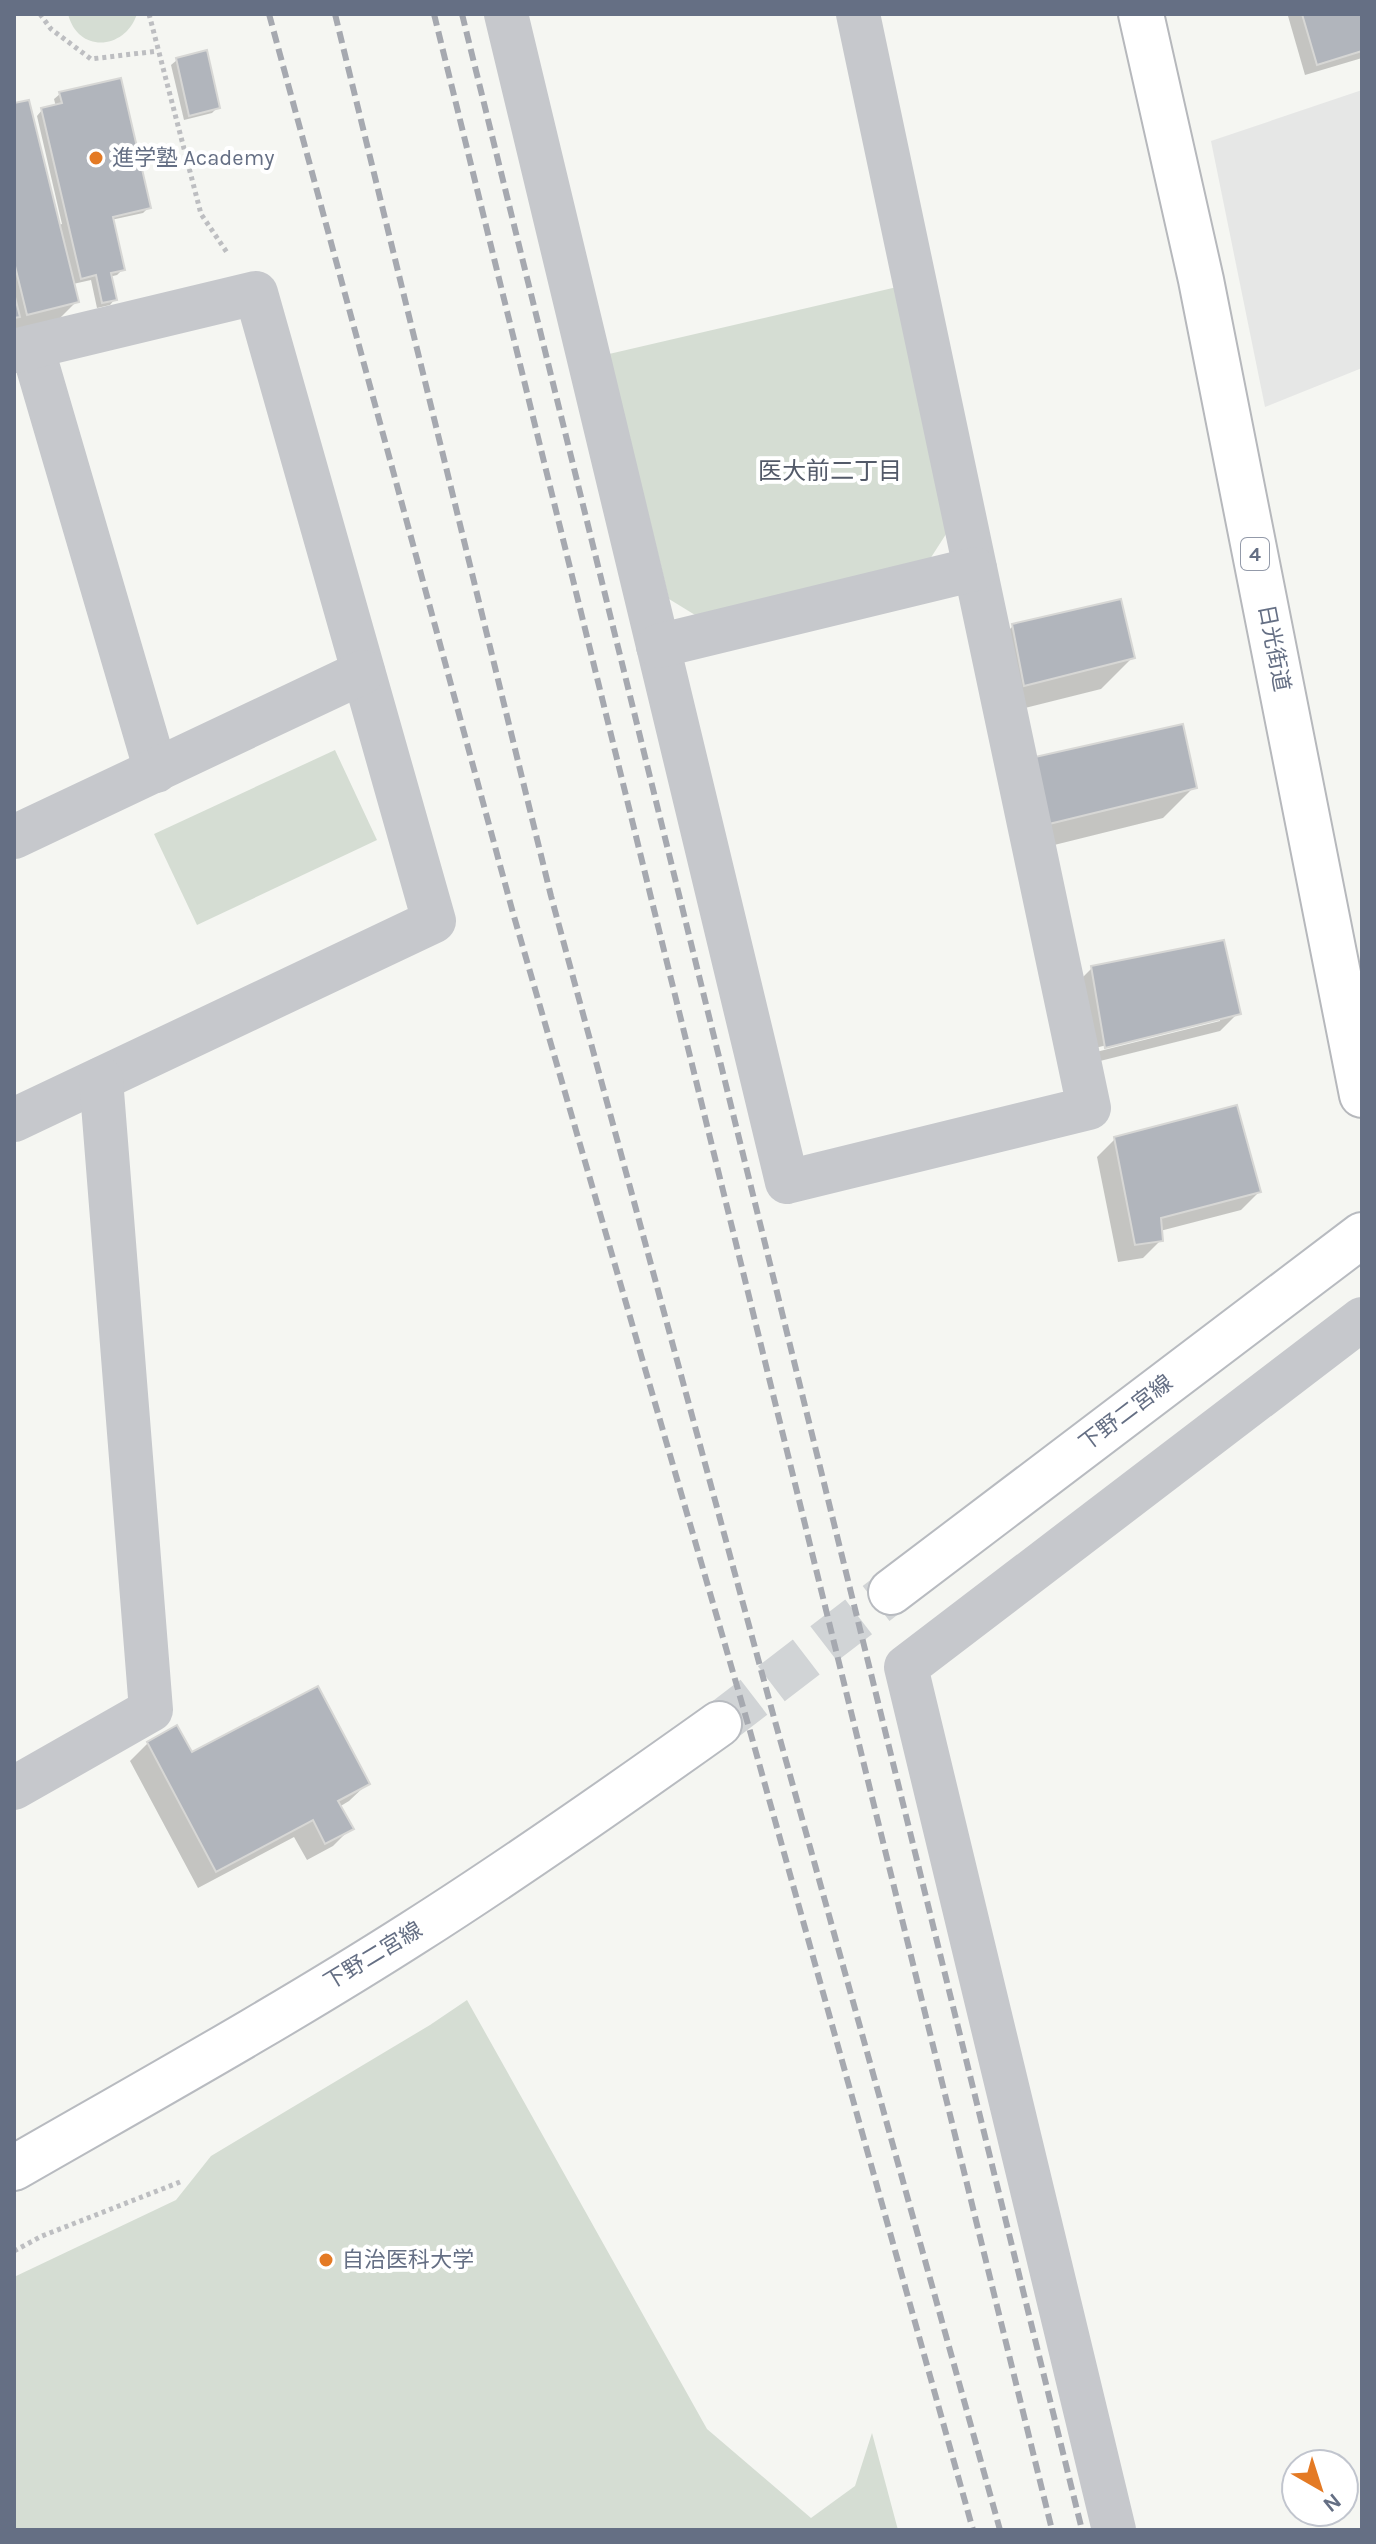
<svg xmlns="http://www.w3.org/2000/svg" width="1376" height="2544" font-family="Karla,'Noto Sans JP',sans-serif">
<rect width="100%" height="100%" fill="#f5f6f2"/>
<polygon fill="#e6e7e6" points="1362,90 1362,368 1265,407 1211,141"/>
<g fill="#d5ddd3">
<path d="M68 14H137C125 50 78 54 68 14Z"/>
<polygon points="897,287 948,531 930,559 700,618 669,599 609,354"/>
<polygon points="335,750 377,840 197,925 154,834"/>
<polygon points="467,2000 707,2429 811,2518 855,2486 872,2433 898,2530 14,2530 14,2277 176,2200 211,2156 430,2025"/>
</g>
<g fill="#0003" fill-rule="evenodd">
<polygon points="1290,14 1362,14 1362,58 1305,75 1288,16"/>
<polygon points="177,60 218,107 212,113 184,120 171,65"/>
<polygon points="60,94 149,207 143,213 111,220 123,269 117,275 109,277 115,299 110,305 97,308 91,280 73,284 77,301 59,319 14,330 14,106 58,225 62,224 37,116 42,110 56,107 54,99"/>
<polygon points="1013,626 1132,658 1101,689 993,716 982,657"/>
<polygon points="1036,759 1194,787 1163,818 1018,854"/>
<path d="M1092 968 1238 1013 1220 1031 1088 1064 1074 986ZM1220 1017V1021L1096 1052 1095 1048Z"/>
<polygon points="1115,1139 1259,1192 1241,1210 1160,1231 1161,1240 1143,1258 1118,1262 1097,1157"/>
<polygon points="148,1743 191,1755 367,1784 349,1801 339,1807 351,1828 333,1846 307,1860 294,1837 198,1888 130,1761"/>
</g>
<g fill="#b1b5bc" stroke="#d7d7d5" stroke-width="2">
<polygon points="1302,14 1362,14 1362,51 1317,65"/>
<polygon points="207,50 220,108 189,116 176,58"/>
<polygon points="121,78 151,208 113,217 125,270 111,273 117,300 102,303 96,275 81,279 41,108 62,103 59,92"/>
<polygon points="29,100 79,302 27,315 14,262 14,103"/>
<polygon points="14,293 20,317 14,318"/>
<polygon points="1121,599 1135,658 1024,686 1012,624"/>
<polygon points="1183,724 1197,788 1049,824 1035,757"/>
<polygon points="1224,940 1241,1014 1105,1048 1091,966"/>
<polygon points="1237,1105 1261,1192 1161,1218 1163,1241 1135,1245 1114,1137"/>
<polygon points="318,1686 370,1784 338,1801 354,1829 325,1844 313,1820 216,1872 147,1742 177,1725 192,1752"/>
</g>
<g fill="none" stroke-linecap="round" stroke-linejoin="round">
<polyline stroke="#d1d4d6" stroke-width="44" stroke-dasharray="44 22" stroke-linecap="butt" points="719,1724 891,1592"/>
<defs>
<g id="secondary">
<polyline points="891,1592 1362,1235"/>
<path d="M14 2168C148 2091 283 2016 413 1933 517 1867 618 1796 719 1724"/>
</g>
<polyline id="highway" points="1141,14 1201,280 1362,1095"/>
</defs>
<use href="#secondary" stroke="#b8bbc0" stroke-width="48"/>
<use href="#highway" stroke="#b6b8bc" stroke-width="48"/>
<g stroke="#bdbec1" stroke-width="5" stroke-dasharray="4 4" stroke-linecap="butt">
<polyline points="40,14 51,29 91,59 158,51"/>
<polyline points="149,14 201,214 228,254"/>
<polyline points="14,2251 42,2236 180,2182"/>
</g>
<g stroke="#c6c8cc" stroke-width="44">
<polyline points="506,14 787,1182 1089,1108 858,14"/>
<polyline points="32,347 156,771"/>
<polyline points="14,351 256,293 434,921 14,1120"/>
<polyline points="658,646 975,569"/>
<polyline points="14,837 363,672"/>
<polyline points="14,1788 151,1710 101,1079"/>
<polyline points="1114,2530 906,1667 1362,1319"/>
</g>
<use href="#secondary" stroke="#fff" stroke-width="44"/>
<use href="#highway" stroke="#fff" stroke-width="44"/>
<g stroke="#a6a9b0" stroke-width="6" stroke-dasharray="12 6" stroke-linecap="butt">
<polyline points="269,14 513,913 750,1731 973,2530"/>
<polyline points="335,14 551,896 773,1714 1000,2530"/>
<polyline points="434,14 1052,2530"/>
<polyline points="462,14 1082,2530"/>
</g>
</g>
<g fill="#e47a24" stroke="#fff" stroke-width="3">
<circle cx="96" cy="158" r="8"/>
<circle cx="326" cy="2260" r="8"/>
</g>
<g text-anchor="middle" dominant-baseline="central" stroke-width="8" stroke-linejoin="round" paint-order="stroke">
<rect fill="#fff" stroke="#939aa9" stroke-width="2" x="1241" y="538" width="28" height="32" rx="6"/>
<g font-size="20" font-weight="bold" fill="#656f84">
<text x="1255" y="554">4</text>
</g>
<g font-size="22" fill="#656f84" stroke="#fff" text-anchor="start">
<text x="112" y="158">進学塾 Academy</text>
<text x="342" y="2260">自治医科大学</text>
</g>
<g font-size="22" fill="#656f84" stroke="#fff">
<text transform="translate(1274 648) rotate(79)">日光街道</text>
<text transform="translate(1126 1413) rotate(-37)">下野二宮線</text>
<text transform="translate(373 1956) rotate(-31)">下野二宮線</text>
</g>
<g font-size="24" fill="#535a69" stroke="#fff">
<text x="830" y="471">医大前二丁目</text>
</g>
</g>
<rect width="1376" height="2544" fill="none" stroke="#656f84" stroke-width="32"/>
<g transform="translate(1320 2488) rotate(141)"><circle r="38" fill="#ffffff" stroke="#c1c5ce" stroke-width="2"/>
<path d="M0-6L14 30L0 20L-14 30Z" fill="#e47a24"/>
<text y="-12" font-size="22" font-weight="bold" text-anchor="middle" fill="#656f84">N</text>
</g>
</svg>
